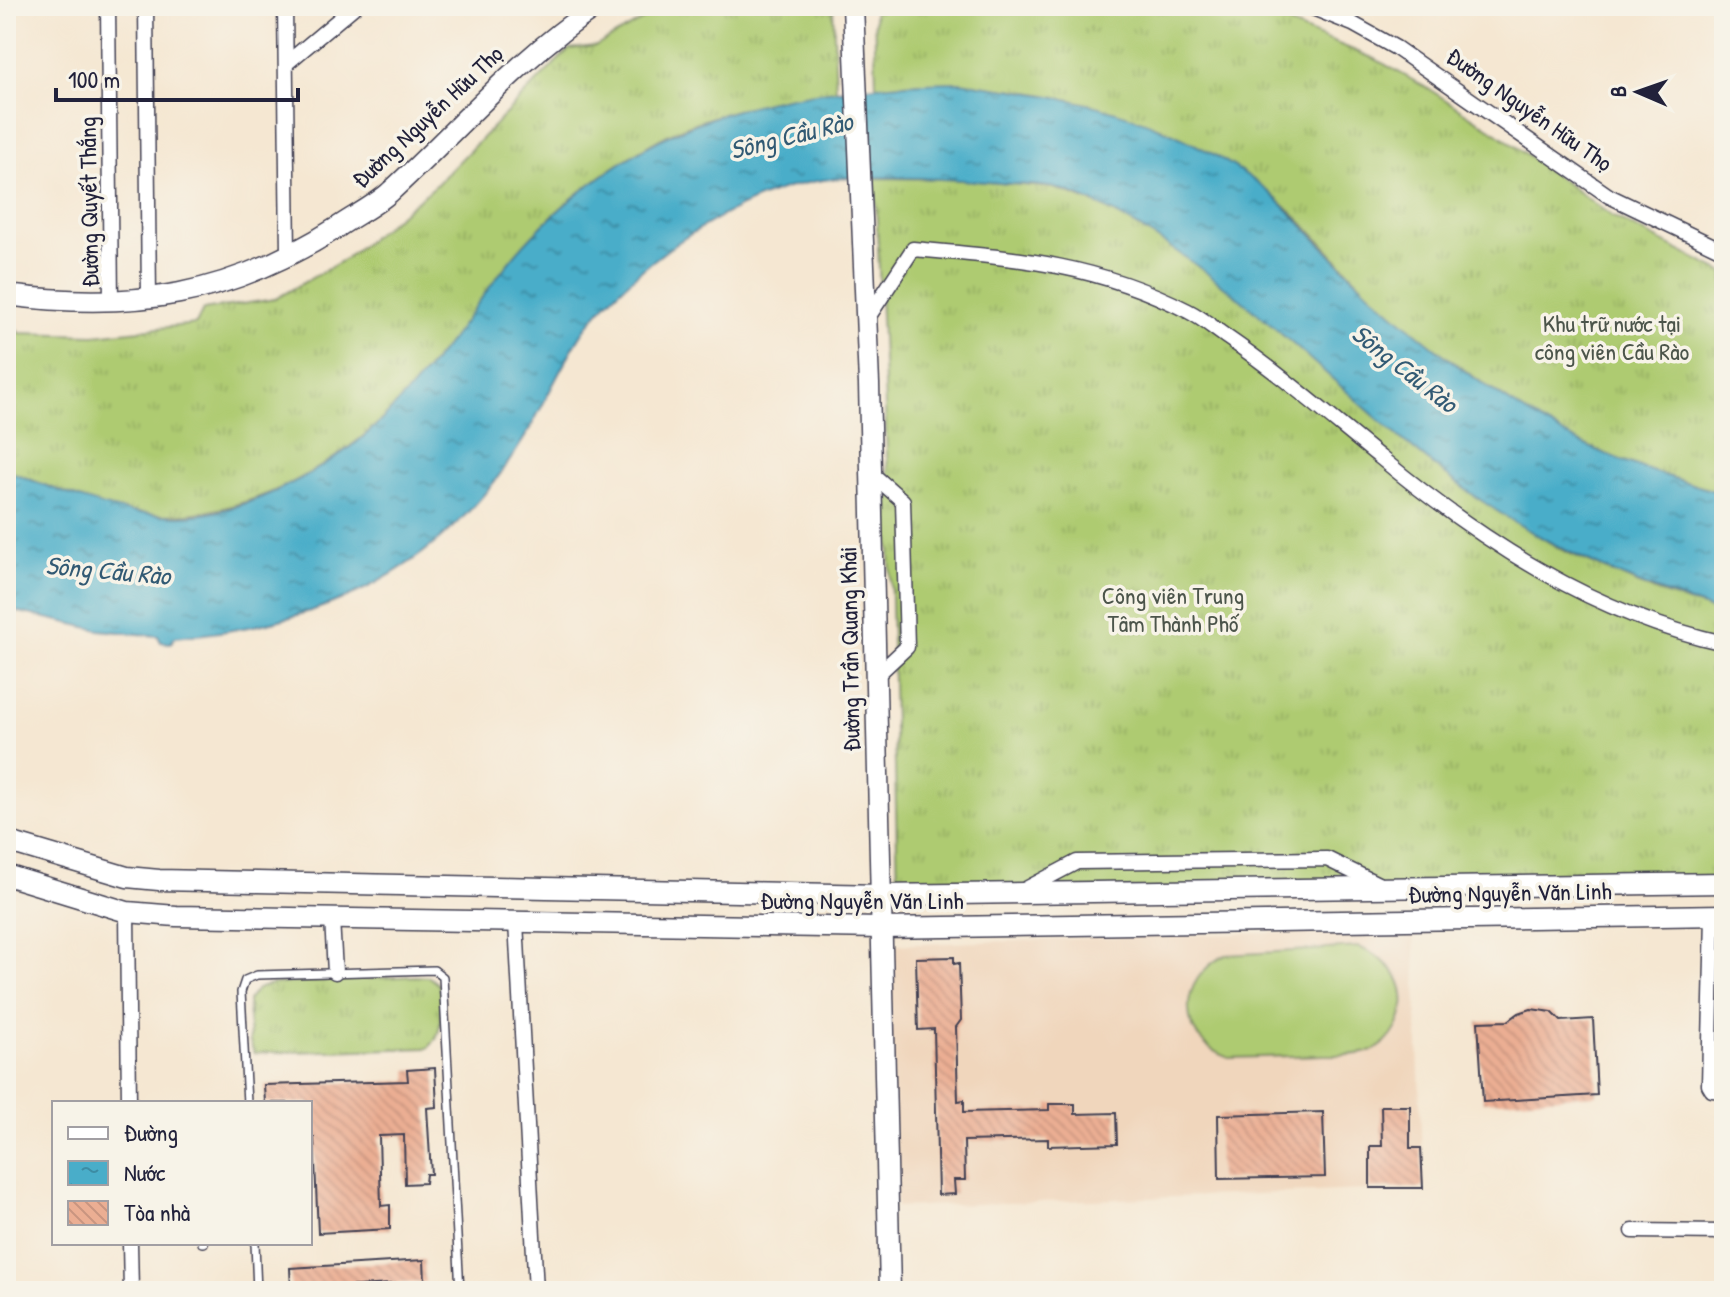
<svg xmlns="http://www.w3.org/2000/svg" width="1730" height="1297" font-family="'Patrick Hand',sans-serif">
<defs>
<pattern id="grass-tufts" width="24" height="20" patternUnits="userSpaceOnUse" patternTransform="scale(2)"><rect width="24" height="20" fill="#aecb71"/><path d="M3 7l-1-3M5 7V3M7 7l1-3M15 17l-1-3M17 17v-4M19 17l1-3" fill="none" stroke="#95ae63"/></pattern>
<pattern id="water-ripples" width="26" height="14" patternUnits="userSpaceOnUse" patternTransform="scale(2)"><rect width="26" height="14" fill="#49adc9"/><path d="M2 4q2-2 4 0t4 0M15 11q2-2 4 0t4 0" fill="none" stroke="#3c8ca4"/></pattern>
<pattern id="building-back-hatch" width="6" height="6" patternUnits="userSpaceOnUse" patternTransform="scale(2)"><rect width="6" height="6" fill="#ebae93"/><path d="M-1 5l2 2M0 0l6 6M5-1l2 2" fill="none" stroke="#c99580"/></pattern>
</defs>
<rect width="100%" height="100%" fill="#f7f3e8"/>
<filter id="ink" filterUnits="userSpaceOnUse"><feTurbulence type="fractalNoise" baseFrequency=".0125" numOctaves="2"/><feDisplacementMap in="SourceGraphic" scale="16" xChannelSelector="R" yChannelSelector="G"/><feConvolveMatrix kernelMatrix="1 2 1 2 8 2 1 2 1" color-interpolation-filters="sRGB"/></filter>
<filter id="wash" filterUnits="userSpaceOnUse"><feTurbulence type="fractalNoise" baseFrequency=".006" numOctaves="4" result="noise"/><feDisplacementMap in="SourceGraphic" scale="32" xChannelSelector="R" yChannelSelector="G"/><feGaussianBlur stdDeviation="1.8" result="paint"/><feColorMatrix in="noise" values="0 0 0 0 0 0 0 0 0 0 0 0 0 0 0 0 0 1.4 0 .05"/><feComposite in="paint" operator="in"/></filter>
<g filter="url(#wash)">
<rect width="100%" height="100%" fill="#f5e7d2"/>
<polygon fill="#f0d6bc" points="1414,928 1423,1188 897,1207 889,945"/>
<g fill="url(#grass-tufts)" stroke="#687656" stroke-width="2">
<path d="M668 6H833L836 92C789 98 740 106 695 123 647 140 576 191 541 227 508 261 483 299 454 336 426 371 396 410 361 438 298 488 219 523 138 513 96 508 46 485 6 470V315L19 333 94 335 196 324 203 310 275 299 345 259 434 187 569 49 596 46Z"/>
<path d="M874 6H1245L1375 59 1432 91 1497 133 1613 217 1724 273V494C1676 479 1626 465 1581 443 1532 420 1487 387 1443 354 1419 337 1395 317 1373 296 1338 262 1305 220 1265 190 1187 131 1110 103 1014 90 967 83 923 80 876 87Z"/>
<polygon points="875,178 956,179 1054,188 1118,212 1215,276 1404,440 1479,499 1562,550 1657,592 1724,614 1724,887 898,890 888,475"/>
<path d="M415 976 429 977 439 985C440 1007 446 1033 428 1048L254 1053 250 1042 248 1001 257 989 272 984Z"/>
</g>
<path fill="#aecb71" stroke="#687656" stroke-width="2" d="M1359 947C1379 956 1401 971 1403 995 1406 1016 1393 1043 1372 1051 1357 1056 1338 1055 1322 1055 1291 1056 1260 1057 1229 1058 1176 1040 1176 978 1226 955Z"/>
<path fill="url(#water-ripples)" stroke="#366882" stroke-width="2" d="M960 82C1036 93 1100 100 1171 133 1204 148 1242 169 1270 193 1307 227 1340 267 1378 300 1439 354 1507 407 1581 443 1626 465 1676 479 1724 494V614C1638 586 1554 551 1479 499 1368 422 1279 319 1167 245 1132 222 1099 202 1059 189 1044 185 1027 185 1012 184 981 181 950 179 919 178 894 178 869 176 844 178 784 181 729 209 680 241 647 263 599 305 579 338 559 370 544 405 525 437 444 571 326 625 175 637L171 643 161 642 158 636 99 630 6 609V470C44 485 99 508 138 513 152 514 167 516 181 516 241 515 316 475 362 438 396 409 428 370 455 334 483 297 508 258 542 226 571 197 608 170 643 149 737 95 853 84 960 82Z"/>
<g id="blocks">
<g fill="url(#building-back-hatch)">
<polygon points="954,957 954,964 959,963 961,1020 956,1027 958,1101 964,1100 964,1112 1049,1110 1049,1104 1075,1104 1075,1114 1116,1113 1117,1144 1048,1146 1048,1139 964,1141 965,1180 954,1180 955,1194 938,1195 934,1029 918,1030 916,958"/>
<polygon points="1531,1009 1552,1012 1561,1021 1593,1019 1597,1095 1483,1102 1478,1022 1508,1021 1519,1013"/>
<polygon points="435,1068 437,1107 427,1108 431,1174 426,1174 425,1183 405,1184 404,1135 379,1136 381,1206 390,1205 390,1229 318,1233 314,1138 310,1138 310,1103 265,1103 264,1085 408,1081 407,1070"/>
<polygon points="1381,1106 1410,1106 1410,1148 1421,1148 1423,1188 1370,1188 1370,1146 1382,1146"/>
<polygon points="1323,1112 1325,1177 1219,1179 1218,1115"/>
<polygon points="424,1260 425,1282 291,1290 290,1268"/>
</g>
</g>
</g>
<g filter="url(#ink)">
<use href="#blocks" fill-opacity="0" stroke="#424052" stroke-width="2"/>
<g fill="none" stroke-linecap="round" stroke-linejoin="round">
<defs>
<g id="lane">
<polyline points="247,1103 241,992 245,980 257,975 434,970 443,977 460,1291"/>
<polyline points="202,1243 204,1243"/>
<polyline points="255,1243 257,1291"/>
</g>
<g id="street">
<polyline points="108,6 111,302"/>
<polyline points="146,6 149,299"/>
<polyline points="285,6 288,254"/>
<polyline points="1308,6 1353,24 1396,48 1609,196 1724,251"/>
<polyline points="287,63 355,6"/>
<path d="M867 319 913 249C1016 258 1094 263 1188 311 1202 318 1215 329 1228 338 1282 375 1330 417 1381 458 1481 541 1595 615 1724 643"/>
<polyline points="871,473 903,501 907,647 876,676"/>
<polyline points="1022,891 1077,862 1327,859 1380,885"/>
<polyline points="127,912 129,1103"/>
<polyline points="1713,915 1709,1085 1712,1090 1724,1091"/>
<polyline points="332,919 335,972"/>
<polyline points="516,922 536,1291"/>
<polyline points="1633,1231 1724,1232"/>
<polyline points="130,1243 131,1291"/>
</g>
<g id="secondary">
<polyline points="853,6 869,384 890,1291"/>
<path d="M6 295C133 311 229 297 338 227 354 216 374 206 389 193 459 129 516 60 597 6"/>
<polyline points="6,841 127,877 159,880 881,895 1724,883"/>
<polyline points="6,875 127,912 176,916 881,928 1724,915"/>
</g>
</defs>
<use href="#lane" stroke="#424052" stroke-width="10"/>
<use href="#street" stroke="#424052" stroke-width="17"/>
<use href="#secondary" stroke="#424052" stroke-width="23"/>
<use href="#lane" stroke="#fff" stroke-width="7"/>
<use href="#street" stroke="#fff" stroke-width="14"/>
<use href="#secondary" stroke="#fff" stroke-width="20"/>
</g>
</g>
<g text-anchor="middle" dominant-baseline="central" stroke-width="7" stroke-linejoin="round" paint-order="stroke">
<g font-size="24" fill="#22223b" stroke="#f7f3e8">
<text transform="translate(1530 109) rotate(35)">Đường Nguyễn Hữu Thọ</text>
<text transform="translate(427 116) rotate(-43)">Đường Nguyễn Hữu Thọ</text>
<text transform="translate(88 202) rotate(-91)">Đường Quyết Thắng</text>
<text transform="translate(849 649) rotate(-91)">Đường Trần Quang Khải</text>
<text transform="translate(1510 892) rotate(-1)">Đường Nguyễn Văn Linh</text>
<text x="862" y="900">Đường Nguyễn Văn Linh</text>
</g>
<g font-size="24" fill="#4c554b" stroke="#f7f3e8">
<text x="1612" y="323">Khu trữ nước tại<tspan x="1612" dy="28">công viên Cầu Rào</tspan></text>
<text x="1173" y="595">Công viên Trung<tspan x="1173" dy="28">Tâm Thành Phố</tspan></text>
</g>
<g font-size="26" font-style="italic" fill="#325a74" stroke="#f7f3e8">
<text transform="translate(791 135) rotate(-14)">Sông Cầu Rào</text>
<text transform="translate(1405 368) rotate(38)">Sông Cầu Rào</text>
<text transform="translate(108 570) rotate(5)">Sông Cầu Rào</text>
</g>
</g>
<rect width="1730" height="1297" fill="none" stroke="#f7f3e8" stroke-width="32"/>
<rect x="52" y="1101" width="260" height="144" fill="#f7f3e8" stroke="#a29fa3" stroke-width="2"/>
<rect x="68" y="1127" width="40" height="12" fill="#ffffff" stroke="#a29fa3" stroke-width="2"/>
<text x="124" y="1141" font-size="24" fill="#22223b">Đường</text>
<rect x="68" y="1161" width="40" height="24" fill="url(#water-ripples)" stroke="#a29fa3" stroke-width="2"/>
<text x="124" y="1181" font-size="24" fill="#22223b">Nước</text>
<rect x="68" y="1201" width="40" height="24" fill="url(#building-back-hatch)" stroke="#a29fa3" stroke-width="2"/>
<text x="124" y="1221" font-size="24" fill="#22223b">Tòa nhà</text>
<g transform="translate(1638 92) rotate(272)" stroke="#f7f3e8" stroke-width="6" paint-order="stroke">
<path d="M0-6L14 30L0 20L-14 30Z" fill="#22223b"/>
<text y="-12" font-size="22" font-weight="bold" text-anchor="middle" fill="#22223b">B</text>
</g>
<path d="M56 88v12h242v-12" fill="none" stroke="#22223b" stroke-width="4"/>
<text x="68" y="88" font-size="24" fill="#22223b" stroke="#f7f3e8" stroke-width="6" paint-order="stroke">100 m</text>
</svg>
